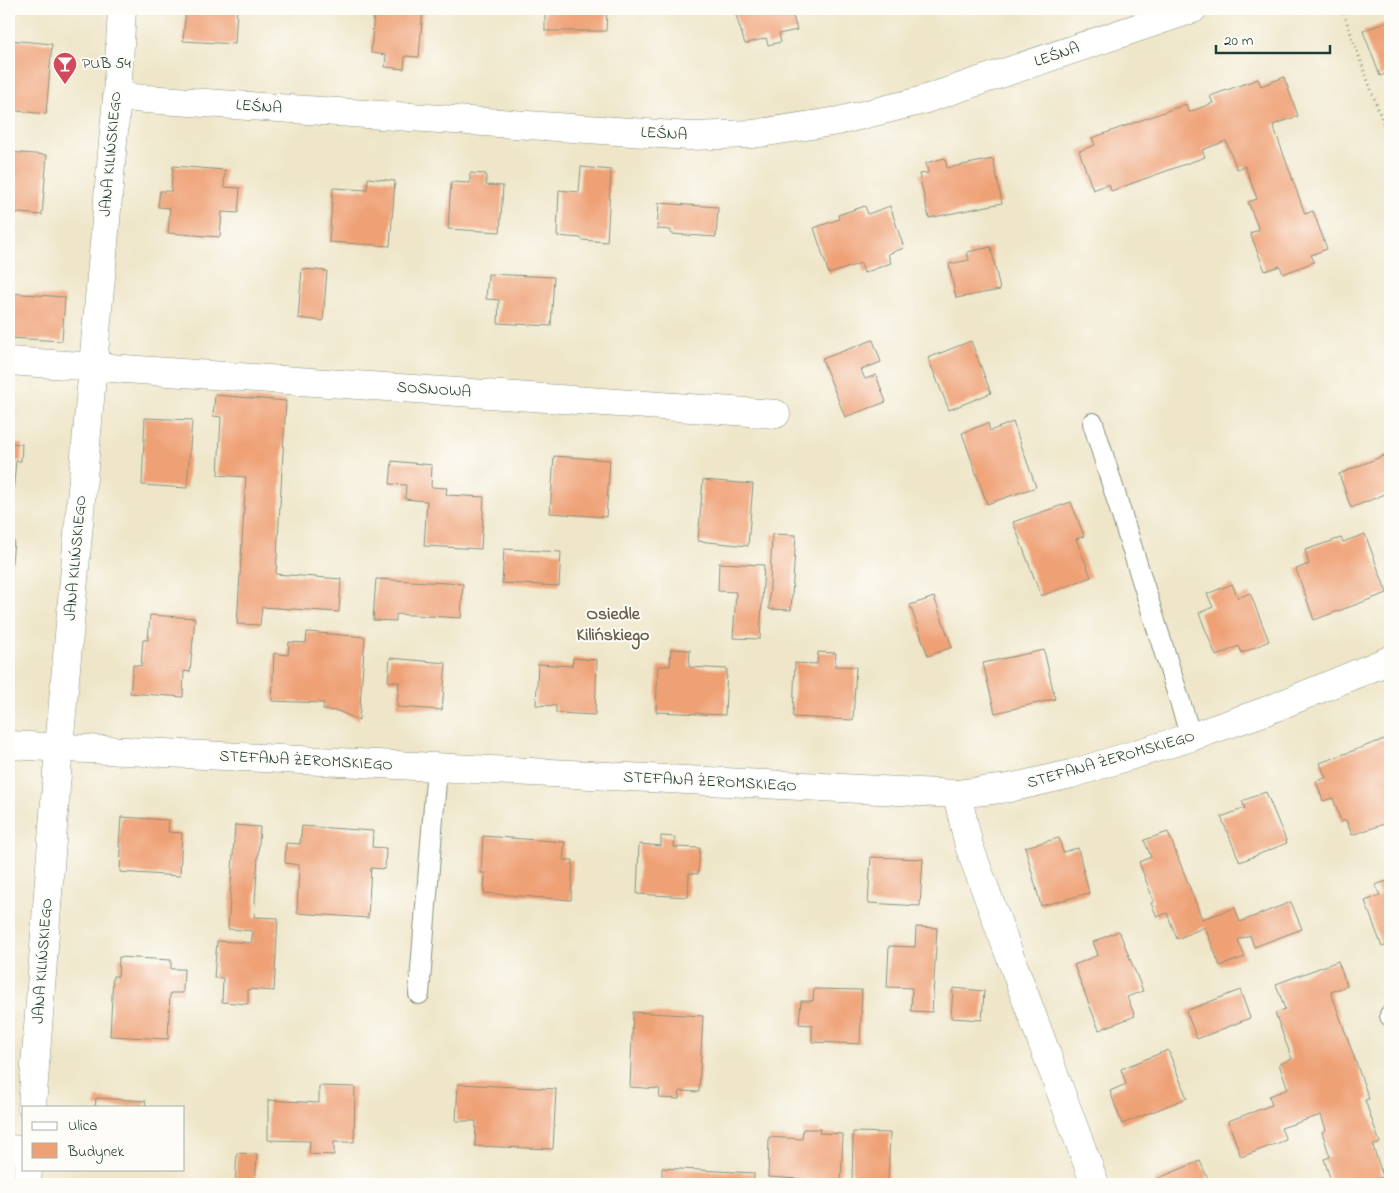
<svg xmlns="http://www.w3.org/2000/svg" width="1399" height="1193" font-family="'Indie Flower',sans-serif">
<rect width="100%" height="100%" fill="#fdfcf7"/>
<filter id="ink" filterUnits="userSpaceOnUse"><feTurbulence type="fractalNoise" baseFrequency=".02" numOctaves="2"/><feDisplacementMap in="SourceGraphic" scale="10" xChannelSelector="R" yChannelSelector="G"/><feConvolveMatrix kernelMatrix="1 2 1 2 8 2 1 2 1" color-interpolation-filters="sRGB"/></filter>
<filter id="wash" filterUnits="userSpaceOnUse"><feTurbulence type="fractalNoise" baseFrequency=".0096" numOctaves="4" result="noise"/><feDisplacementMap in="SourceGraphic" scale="20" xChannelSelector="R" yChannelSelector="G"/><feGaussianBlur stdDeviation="1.12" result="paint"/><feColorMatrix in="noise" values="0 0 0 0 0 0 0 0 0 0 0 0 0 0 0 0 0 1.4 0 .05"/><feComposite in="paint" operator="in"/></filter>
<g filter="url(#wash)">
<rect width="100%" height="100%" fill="#efe6c9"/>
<g id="blocks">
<g fill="#efa176">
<polygon points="186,9 237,9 235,44 183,41"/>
<polygon points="399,9 423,9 419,57 405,56 404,69 385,67 386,55 371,53 374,10 399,13"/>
<polygon points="545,9 607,9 606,31 545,31"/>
<polygon points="734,9 791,9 797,30 779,34 781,42 768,45 766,38 745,44"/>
<polygon points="1390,15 1390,72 1380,76 1363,31 1390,21 1388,16"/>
<polygon points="9,40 52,44 46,114 9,110"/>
<polygon points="1284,77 1298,116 1273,125 1305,214 1313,211 1327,249 1311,255 1314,262 1283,274 1280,266 1265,271 1250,233 1259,230 1248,202 1257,199 1245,166 1237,169 1226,141 1202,150 1205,157 1111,191 1109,184 1093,190 1079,151 1095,145 1092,138 1186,104 1189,112 1213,103 1210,96 1258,79 1261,86"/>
<polygon points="9,152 47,155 42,215 9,212"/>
<polygon points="945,158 947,168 993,159 1002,203 929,218 919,174 928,173 926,163"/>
<polygon points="173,166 225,170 224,187 240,188 238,213 222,212 220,237 168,233 170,208 158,207 160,191 171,191"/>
<polygon points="581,167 611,170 607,242 582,240 581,238 557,236 559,190 579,192"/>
<polygon points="470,173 486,174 486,185 503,186 500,232 448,229 451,182 470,183"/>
<polygon points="368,178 395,181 390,246 329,242 333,188 367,190"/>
<polygon points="659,203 718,207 716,237 671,234 671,230 657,229"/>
<polygon points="865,206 868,214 890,206 904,248 888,254 891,263 864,273 861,263 829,274 814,228 839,219 838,215"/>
<polygon points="9,238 14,238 10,286 9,286"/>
<polygon points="991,247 1000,290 956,298 949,264 969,260 967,252"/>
<polygon points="302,269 327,271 323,321 298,318"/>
<polygon points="488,274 554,277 551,326 498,323 499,300 486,299"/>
<polygon points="9,293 65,297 62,341 9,338"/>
<polygon points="873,340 881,362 861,370 865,379 876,375 886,402 845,417 822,359"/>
<polygon points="971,341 991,393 949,410 928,358"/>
<polygon points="215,395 286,401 276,574 341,579 339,612 262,607 260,625 237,624 246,477 218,475 221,417 213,416"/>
<polygon points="145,418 192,420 187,488 142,485"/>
<polygon points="1013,422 1036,487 987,504 962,433 988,423 990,431"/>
<polygon points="9,443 22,444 21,461 16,461 13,493 9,493"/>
<polygon points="1390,453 1390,479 1387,480 1390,487 1390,492 1351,508 1339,474"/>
<polygon points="554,456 610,460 606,517 550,513"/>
<polygon points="392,461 432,465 431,487 447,488 446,495 484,497 481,549 424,546 427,501 405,499 406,485 390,484"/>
<polygon points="703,480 753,484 748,546 698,541"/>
<polygon points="1071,502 1084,536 1076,539 1091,577 1041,596 1013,522"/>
<polygon points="772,534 796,535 791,610 769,609"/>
<polygon points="1365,534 1387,593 1314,620 1296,569 1309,564 1305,550 1341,538 1343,542"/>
<polygon points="9,541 14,541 10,582 9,582"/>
<polygon points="504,549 561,552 559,586 502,583"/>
<polygon points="719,563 764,565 760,639 733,638 736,592 718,591"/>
<polygon points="376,579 463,584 461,618 396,614 396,621 373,620"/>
<polygon points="1232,584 1238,598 1250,593 1269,641 1242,653 1239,646 1216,656 1199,613 1213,607 1207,594"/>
<polygon points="934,597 952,647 928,656 910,605"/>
<polygon points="150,615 195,618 190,672 184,671 183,697 130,693 133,665 141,666 143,640 148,640"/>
<polygon points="307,632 365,637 359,720 338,711 323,710 324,703 272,701 274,653 288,655 289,642 306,643"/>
<polygon points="671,649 690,650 689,667 727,669 725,715 656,712 658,666 670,666"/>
<polygon points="1044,650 1055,699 995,713 983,663"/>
<polygon points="818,652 836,653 835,666 856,667 853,720 793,717 795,663 817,664"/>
<polygon points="390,658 446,663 442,710 397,707 399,682 388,681"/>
<polygon points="573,658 597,660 595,715 556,713 556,706 536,705 538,664 572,666"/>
<polygon points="1390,737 1390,822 1352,835 1346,820 1341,822 1333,798 1323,801 1316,781 1326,778 1320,763"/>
<polygon points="1266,792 1287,843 1240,862 1221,817 1245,808 1242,801"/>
<polygon points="121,817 169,820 168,832 182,833 180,876 120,872 121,847 119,847"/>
<polygon points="235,825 260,827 254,917 278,918 274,991 248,989 248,1004 222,1002 223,978 214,978 217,941 251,943 253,931 228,929"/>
<polygon points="302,826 373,831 372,847 386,848 385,869 371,868 368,918 297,913 299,865 285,863 286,843 300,844"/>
<polygon points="1168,832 1202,919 1235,908 1240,922 1291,902 1302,929 1254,947 1250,935 1238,940 1245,957 1220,966 1205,927 1177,939 1167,913 1157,917 1151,903 1154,902 1139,862 1151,857 1144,840"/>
<polygon points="483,836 565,842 563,860 573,860 571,900 484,893 485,873 481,873"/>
<polygon points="661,836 675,837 674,847 700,848 698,874 689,873 688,897 637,894 639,844 661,846"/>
<polygon points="1059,838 1063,852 1078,848 1089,893 1041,906 1025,847"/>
<polygon points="871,857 923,859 920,906 868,903"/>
<polygon points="1390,880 1390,944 1382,947 1365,901 1380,895 1375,885"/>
<polygon points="916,927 937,928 932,1012 911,1011 912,988 887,987 889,946 915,947"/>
<polygon points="1119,931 1143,991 1127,997 1135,1016 1099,1030 1074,965 1098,955 1093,942"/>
<polygon points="119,957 171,960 171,969 184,969 183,993 170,993 168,1039 110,1036 113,976 118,976"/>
<polygon points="1338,961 1347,986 1331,992 1369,1099 1365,1100 1380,1143 1373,1146 1383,1177 1377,1179 1379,1184 1332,1184 1324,1159 1330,1157 1322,1132 1326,1130 1321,1115 1281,1128 1286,1140 1241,1157 1228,1121 1272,1105 1269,1096 1288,1089 1279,1064 1292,1059 1275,1013 1285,1009 1276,984"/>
<polygon points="953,988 984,991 982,1020 951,1018"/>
<polygon points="814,989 862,990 860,1044 812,1042 812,1025 799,1024 801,1001 813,1001"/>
<polygon points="1240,990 1250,1018 1197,1039 1186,1011"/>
<polygon points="633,1012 703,1016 699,1092 680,1091 679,1099 659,1098 660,1089 630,1087"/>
<polygon points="1168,1050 1187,1098 1122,1124 1110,1091 1126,1084 1121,1069"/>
<polygon points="458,1084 556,1089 553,1149 475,1146 476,1121 456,1121"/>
<polygon points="319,1086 355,1087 354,1142 334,1142 334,1155 309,1154 310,1141 268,1140 268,1100 319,1103"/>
<polygon points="96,1098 146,1101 145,1107 95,1107"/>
<polygon points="803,1129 820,1129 819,1133 843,1134 841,1184 815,1184 815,1180 768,1177 769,1137 802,1139"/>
<polygon points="853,1132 890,1133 888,1184 852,1184"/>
<polygon points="237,1153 257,1154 255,1184 235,1184"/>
<polygon points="1200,1161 1210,1184 1155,1184 1154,1180"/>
<polygon points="662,1168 754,1173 754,1184 662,1184"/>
</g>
</g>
</g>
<g filter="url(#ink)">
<use href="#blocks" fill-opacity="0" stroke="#87927e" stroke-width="1"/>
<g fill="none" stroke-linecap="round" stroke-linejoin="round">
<defs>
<g id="lane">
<polyline points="1093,423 1191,737"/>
<polyline points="419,994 437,768"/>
<polyline points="1390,1015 1390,1016"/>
</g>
<g id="street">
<polyline points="117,97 690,136 753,134 838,121 920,101 1193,9"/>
<polyline points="9,361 776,414"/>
<polyline points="9,745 957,794 1009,788 1071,774 1191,737 1266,711 1390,660"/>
<polyline points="957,794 969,846 1095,1184"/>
<polyline points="32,1107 59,747 117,97 122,9"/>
<polyline points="9,1149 24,1150"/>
<polyline points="27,1184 28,1169"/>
</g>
</defs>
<use href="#lane" stroke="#87927e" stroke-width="22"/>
<use href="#street" stroke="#87927e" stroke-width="29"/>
<polyline stroke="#87927e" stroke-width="3" stroke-dasharray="1 4" stroke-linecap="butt" points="1342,9 1390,142"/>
<use href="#lane" stroke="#fff" stroke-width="20"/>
<use href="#street" stroke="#fff" stroke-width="28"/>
</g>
</g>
<defs>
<symbol id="bar-pin" viewBox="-11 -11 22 30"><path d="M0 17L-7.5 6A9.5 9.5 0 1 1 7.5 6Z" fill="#d1495b" stroke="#fdfcf7"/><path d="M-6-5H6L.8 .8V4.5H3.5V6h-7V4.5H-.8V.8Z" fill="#fff"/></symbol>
</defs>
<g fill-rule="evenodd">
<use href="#bar-pin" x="51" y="50" width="28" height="38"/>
</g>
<g text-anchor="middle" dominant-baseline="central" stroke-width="4" stroke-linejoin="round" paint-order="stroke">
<g font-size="16" fill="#1f3d34" stroke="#fdfcf7">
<text transform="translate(1057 55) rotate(-19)">LEŚNA</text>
<text transform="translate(259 107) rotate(4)">LEŚNA</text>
<text transform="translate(664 134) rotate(3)">LEŚNA</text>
<text transform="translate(111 154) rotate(-85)">JANA KILIŃSKIEGO</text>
<text transform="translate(434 390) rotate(4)">SOSNOWA</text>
<text transform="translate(76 558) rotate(-85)">JANA KILIŃSKIEGO</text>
<text transform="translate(1111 760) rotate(-16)">STEFANA ŻEROMSKIEGO</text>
<text transform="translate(306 761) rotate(3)">STEFANA ŻEROMSKIEGO</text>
<text transform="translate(710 782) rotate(3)">STEFANA ŻEROMSKIEGO</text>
<text transform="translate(43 961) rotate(-86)">JANA KILIŃSKIEGO</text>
</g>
<g font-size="16" fill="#1f3d34" stroke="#fdfcf7" text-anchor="start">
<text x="82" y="64">PUB 54</text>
</g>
<g font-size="18" font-weight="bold" fill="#68604b" stroke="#fdfcf7">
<text x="613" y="615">Osiedle<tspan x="613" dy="21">Kilińskiego</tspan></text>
</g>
</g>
<rect width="1399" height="1193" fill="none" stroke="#fdfcf7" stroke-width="30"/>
<rect x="22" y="1106" width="162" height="65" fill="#fdfcf7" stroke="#a4b0a9"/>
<rect x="32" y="1122" width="25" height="8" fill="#ffffff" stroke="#a4b0a9"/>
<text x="68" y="1130" font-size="15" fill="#1f3d34">Ulica</text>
<rect x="32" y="1143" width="25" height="15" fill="#efa176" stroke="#a4b0a9"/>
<text x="68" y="1156" font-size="15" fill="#1f3d34">Budynek</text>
<path d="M1216 45v8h114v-8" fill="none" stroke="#1f3d34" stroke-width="2.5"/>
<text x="1224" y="45" font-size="15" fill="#1f3d34" stroke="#fdfcf7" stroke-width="4" paint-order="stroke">20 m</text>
</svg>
